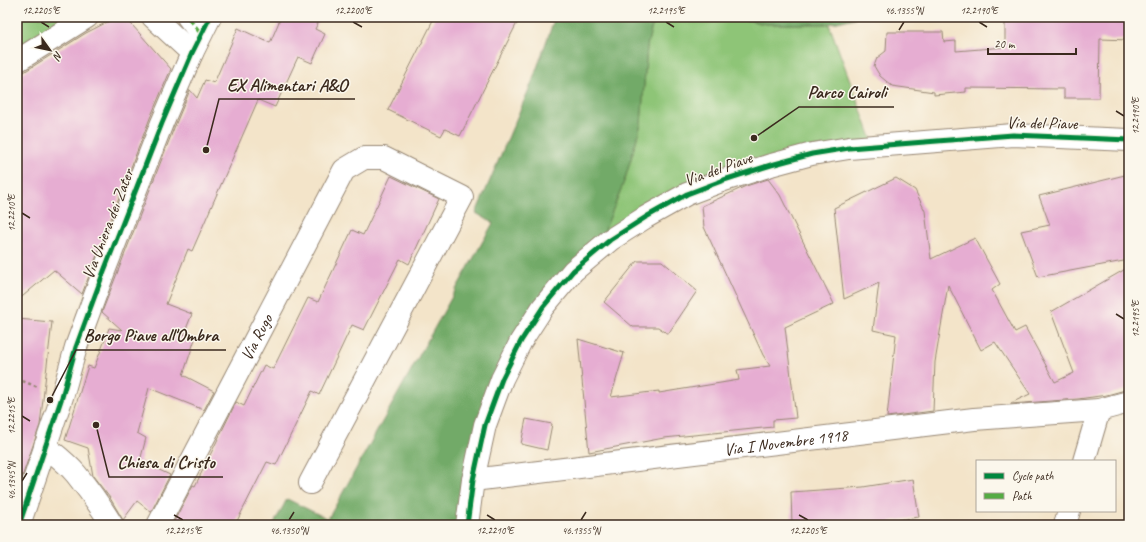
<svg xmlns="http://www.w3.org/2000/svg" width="1146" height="542" font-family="Caveat,sans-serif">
<rect width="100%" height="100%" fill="#fbf7ec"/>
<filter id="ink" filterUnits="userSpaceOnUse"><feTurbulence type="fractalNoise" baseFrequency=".025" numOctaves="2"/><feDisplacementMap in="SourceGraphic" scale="8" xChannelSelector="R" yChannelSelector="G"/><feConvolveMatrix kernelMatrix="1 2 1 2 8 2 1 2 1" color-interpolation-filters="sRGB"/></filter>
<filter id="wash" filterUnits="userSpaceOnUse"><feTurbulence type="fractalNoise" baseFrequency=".012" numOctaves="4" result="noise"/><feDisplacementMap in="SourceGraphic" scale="16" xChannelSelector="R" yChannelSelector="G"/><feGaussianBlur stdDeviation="0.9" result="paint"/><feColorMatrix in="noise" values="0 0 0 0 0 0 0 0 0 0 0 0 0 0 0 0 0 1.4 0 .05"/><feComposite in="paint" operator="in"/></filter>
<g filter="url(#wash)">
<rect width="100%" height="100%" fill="#f3e4c9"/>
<g fill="#8ec577" stroke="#64784a">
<polygon points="17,17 97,17 17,59"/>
<polygon points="657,17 733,17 766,24 829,24 876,151 728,172 602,237 625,179 641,124 647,46 651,29"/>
</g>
<g fill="#72aa68" stroke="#566a43">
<polygon points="555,17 657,17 651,29 647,46 641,124 625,179 602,237 505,360 465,525 273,525 287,499 328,519 493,223 476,213 532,82"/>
<polygon points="733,17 859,17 829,24 766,24"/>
</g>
<g id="blocks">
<g fill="#e6add2">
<polygon points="117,17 125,17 171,69 150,118 82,294 54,270 17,301 17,73 24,72 86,33"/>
<polygon points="281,17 321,17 315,29 325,34 312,63 298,57 275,107 258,100 192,251 188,249 166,304 192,314 184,334 195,339 183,375 214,391 204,410 149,388 137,433 146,438 140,461 170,475 151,512 137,501 123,520 110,498 93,476 88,448 65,440 88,366 94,368 103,345 109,328 122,330 102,312 174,128 190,90 197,98 205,80 214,83 238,28 270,43"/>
<polygon points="435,17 520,17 460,136 445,129 441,136 388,110"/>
<polygon points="1005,17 1129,17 1129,40 1100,39 1099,98 1064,98 1064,89 966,88 966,92 934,95 934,92 892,86 880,76 874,66 877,58 886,51 887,32 943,32 944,42 956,41 956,51 1005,47"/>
<polygon points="1129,174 1129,260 1038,277 1021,231 1050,225 1039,196"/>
<polygon points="391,176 439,199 409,264 400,259 364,330 352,325 319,395 312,391 276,465 267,462 235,525 172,525 193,485 195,486 236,402 244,406 264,365 273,369 308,298 318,302 352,230 363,235"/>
<polygon points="896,178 915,190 925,211 931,259 975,238 1000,284 992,290 1015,332 1025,327 1055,382 1074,373 1051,312 1129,267 1129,389 1107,395 1078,399 1011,404 1011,403 1030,394 995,342 981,350 948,285 935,362 933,411 887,417 896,335 873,330 879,283 844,299 834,208"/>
<polygon points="768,179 780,195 834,304 785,327 796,418 773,420 773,427 664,438 589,452 578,339 624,353 611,397 659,391 659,393 739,380 737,370 770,366 763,355 704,227 702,206 746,186"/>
<polygon points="637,261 662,261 697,291 668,334 658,327 633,327 604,302"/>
<polygon points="17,319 52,322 40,425 20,483 17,482"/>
<polygon points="526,419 552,424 547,450 521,444"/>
<polygon points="913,479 919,517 891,521 891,525 792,525 791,492 863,487"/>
</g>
</g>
</g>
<g filter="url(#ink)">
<use href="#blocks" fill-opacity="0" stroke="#978774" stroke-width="1"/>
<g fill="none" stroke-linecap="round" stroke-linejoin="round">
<defs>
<g id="minor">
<polyline points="153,17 192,53"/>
<polyline points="188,17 201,34"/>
<polyline points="17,61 87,17"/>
<path d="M45 446C56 455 67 463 76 474 89 490 101 507 112 525"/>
<polyline points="1084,461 1099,410"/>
<path id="s1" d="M473 480 974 419 1099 410 1129 402"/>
<polyline points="19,525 62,397 76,347 104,271 162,123 192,53 210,17"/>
<path id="s2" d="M158 525 344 170 364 158H384L462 197 310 483"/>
<polyline points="467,525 473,480 485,425 502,379 521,341 543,307 573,271 610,240 646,217 687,194 724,180 771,165 812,154 849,148 1013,135 1129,140"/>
<polyline points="1065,525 1069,511"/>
</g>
</defs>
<use href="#minor" stroke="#978774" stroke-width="24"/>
<polyline stroke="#978774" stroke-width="2.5" stroke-dasharray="3 3" stroke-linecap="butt" points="17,379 38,387"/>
<use href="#minor" stroke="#fff" stroke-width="22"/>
<polyline stroke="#55ab43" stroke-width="4" stroke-dasharray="8 4" stroke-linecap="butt" points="188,17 201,34"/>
<defs>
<g id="cycleway">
<polyline points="19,525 62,397 76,347 104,271 162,123 192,53 210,17"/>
<polyline points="467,525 473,480 485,425 502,379 521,341 543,307 573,271 610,240 646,217 687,194 724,180 771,165 812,154 849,148 1013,135 1129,140"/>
</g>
</defs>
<use href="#cycleway" stroke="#fbf7ec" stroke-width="8"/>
<use href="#cycleway" stroke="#00873e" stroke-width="5"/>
</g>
</g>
<path fill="none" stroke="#3b2a1e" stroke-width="1.5" d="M41 22 49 27M353 22 362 27M666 22 674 27M979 22 987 27M899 30 904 22M1116 111 1124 116M22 213 30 218M1116 314 1124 319M22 416 30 421M22 481 27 473M174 515 183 520M487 515 495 520M799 515 808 520M289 520 294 512M581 520 586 512"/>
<g text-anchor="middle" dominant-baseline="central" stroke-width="3" stroke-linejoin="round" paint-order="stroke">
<g font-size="17" fill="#3b2a1e" stroke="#fbf7ec">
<text transform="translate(1042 123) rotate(1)">Via del Piave</text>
<text transform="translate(718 169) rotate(-20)">Via del Piave</text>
<text transform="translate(108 224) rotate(-69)">Via Uniera dei Zater</text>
<text stroke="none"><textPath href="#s2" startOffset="212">Via Rugo</textPath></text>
<text stroke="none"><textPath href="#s1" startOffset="315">Via I Novembre 1918</textPath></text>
</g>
</g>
<path fill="none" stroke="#3b2a1e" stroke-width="1.5" d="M206 150L219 99H355M754 138L799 107H894M50 400L76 350H226M96 425L109 477H223"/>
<g fill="#3b2a1e" stroke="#fbf7ec" stroke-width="1.5">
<circle cx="206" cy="150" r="4"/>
<circle cx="754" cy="138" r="4"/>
<circle cx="50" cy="400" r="4"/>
<circle cx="96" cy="425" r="4"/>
</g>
<g font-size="18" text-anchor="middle" font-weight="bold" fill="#3b2a1e" stroke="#fbf7ec" stroke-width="3" stroke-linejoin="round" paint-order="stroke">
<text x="287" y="91">EX Alimentari A&amp;O</text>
<text x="847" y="98">Parco Cairoli</text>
<text x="151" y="341">Borgo Piave all'Ombra</text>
<text x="166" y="468">Chiesa di Cristo</text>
</g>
<rect width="1146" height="542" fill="none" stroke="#fbf7ec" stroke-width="44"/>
<rect x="976" y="460" width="140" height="52" fill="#fbf7ec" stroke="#aea59a"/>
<rect x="984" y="473" width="20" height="6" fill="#00873e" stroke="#aea59a"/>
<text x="1012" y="480" font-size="12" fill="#3b2a1e">Cycle path</text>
<rect x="984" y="493" width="20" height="6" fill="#55ab43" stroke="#aea59a"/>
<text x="1012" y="500" font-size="12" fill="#3b2a1e">Path</text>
<g transform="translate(50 50) rotate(123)" stroke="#fbf7ec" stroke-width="3" paint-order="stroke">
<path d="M0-3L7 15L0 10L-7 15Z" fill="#3b2a1e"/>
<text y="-6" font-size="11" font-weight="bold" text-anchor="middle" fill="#3b2a1e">N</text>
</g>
<path d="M988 48v6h88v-6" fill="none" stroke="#3b2a1e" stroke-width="2"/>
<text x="994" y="48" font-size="12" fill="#3b2a1e" stroke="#fbf7ec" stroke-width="3" paint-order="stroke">20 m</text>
<rect x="22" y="22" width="1102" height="498" fill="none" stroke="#3b2a1e" stroke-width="1.5"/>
<g font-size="10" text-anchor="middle" fill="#3b2a1e">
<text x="41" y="14">12.2205°E</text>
<text x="353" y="14">12.2200°E</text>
<text x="666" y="14">12.2195°E</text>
<text x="904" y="14">46.1355°N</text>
<text x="979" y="14">12.2190°E</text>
<text transform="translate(1135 116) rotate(-90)" y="4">12.2190°E</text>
<text transform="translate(11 213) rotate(-90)" y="4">12.2210°E</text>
<text transform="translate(1135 319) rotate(-90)" y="4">12.2195°E</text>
<text transform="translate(11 416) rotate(-90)" y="4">12.2215°E</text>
<text transform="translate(11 481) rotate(-90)" y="4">46.1345°N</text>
<text x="183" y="534">12.2215°E</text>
<text x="289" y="534">46.1350°N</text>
<text x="495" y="534">12.2210°E</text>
<text x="581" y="534">46.1355°N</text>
<text x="808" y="534">12.2205°E</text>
</g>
</svg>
